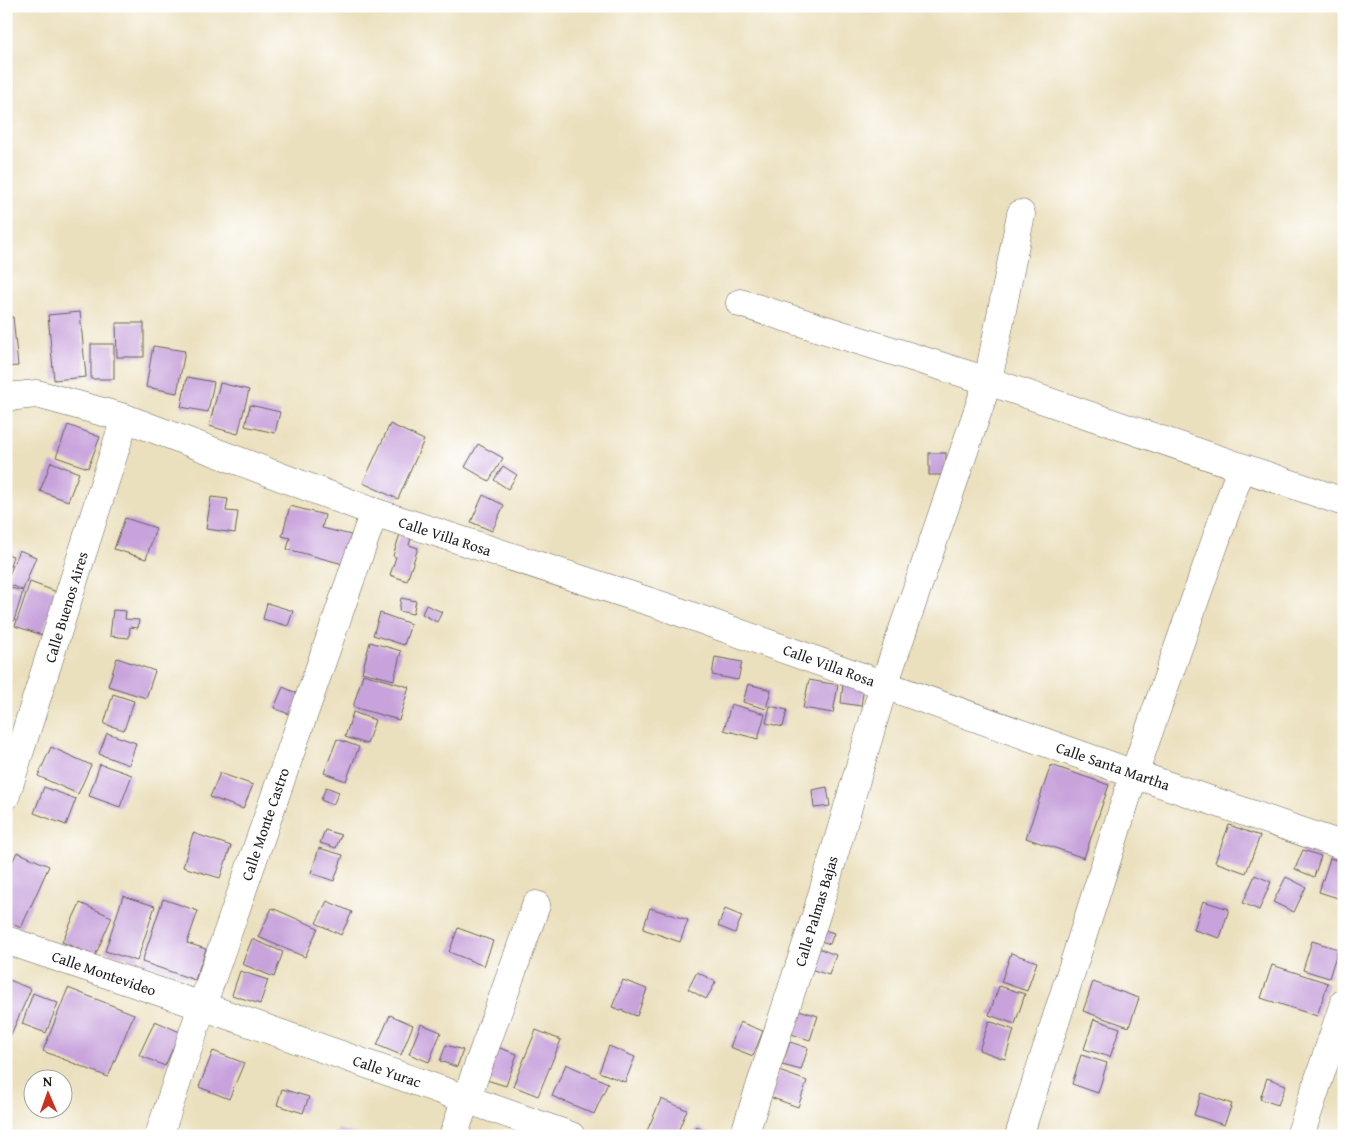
<svg xmlns="http://www.w3.org/2000/svg" width="1350" height="1142" font-family="'Gentium Book Plus',serif">
<rect width="100%" height="100%" fill="#fff"/>
<filter id="ink" filterUnits="userSpaceOnUse"><feTurbulence type="fractalNoise" baseFrequency=".02" numOctaves="2"/><feDisplacementMap in="SourceGraphic" scale="10" xChannelSelector="R" yChannelSelector="G"/><feConvolveMatrix kernelMatrix="1 2 1 2 8 2 1 2 1" color-interpolation-filters="sRGB"/></filter>
<filter id="wash" filterUnits="userSpaceOnUse"><feTurbulence type="fractalNoise" baseFrequency=".0096" numOctaves="4" result="noise"/><feDisplacementMap in="SourceGraphic" scale="20" xChannelSelector="R" yChannelSelector="G"/><feGaussianBlur stdDeviation="1.12" result="paint"/><feColorMatrix in="noise" values="0 0 0 0 0 0 0 0 0 0 0 0 0 0 0 0 0 1.4 0 .05"/><feComposite in="paint" operator="in"/></filter>
<g filter="url(#wash)">
<rect width="100%" height="100%" fill="#ebe0be"/>
<g id="blocks">
<g fill="#c7a2db">
<polygon points="80,312 86,377 54,380 48,315"/>
<polygon points="13,317 18,366 6,367 6,318"/>
<polygon points="116,323 144,323 144,357 117,357"/>
<rect x="91" y="344" width="23" height="35"/>
<polygon points="153,346 185,351 177,393 146,387"/>
<polygon points="187,377 214,382 208,412 181,407"/>
<polygon points="220,383 249,390 238,434 209,426"/>
<polygon points="250,405 280,412 275,433 245,426"/>
<polygon points="390,424 424,440 398,499 363,483"/>
<polygon points="68,425 100,437 88,468 56,457"/>
<polygon points="478,444 503,458 489,481 465,467"/>
<rect x="929" y="453" width="17" height="22"/>
<polygon points="51,462 79,473 68,501 40,491"/>
<polygon points="503,466 517,475 508,489 494,480"/>
<polygon points="483,495 504,505 492,531 471,522"/>
<polygon points="211,497 228,499 226,511 238,512 235,533 206,529"/>
<polygon points="290,506 325,515 322,528 351,535 343,564 287,549 290,538 282,536"/>
<polygon points="125,518 156,528 146,559 114,549"/>
<polygon points="400,534 411,538 409,545 418,548 407,581 390,575 396,557 393,556"/>
<polygon points="19,550 36,557 23,590 6,583"/>
<polygon points="6,554 13,556 7,576 6,576"/>
<polygon points="30,582 57,592 42,635 15,626"/>
<polygon points="11,588 23,591 14,621 6,619 6,603"/>
<polygon points="401,598 416,601 413,614 399,611"/>
<polygon points="267,603 293,611 288,626 263,619"/>
<polygon points="426,605 442,612 437,622 422,614"/>
<polygon points="113,610 126,611 125,619 139,620 138,628 130,627 129,638 110,636"/>
<polygon points="380,613 411,624 404,645 373,635"/>
<polygon points="370,642 401,651 394,680 362,672"/>
<polygon points="715,657 742,662 738,680 712,675"/>
<polygon points="117,658 155,671 146,698 108,686"/>
<polygon points="363,674 409,687 399,720 353,707"/>
<polygon points="809,680 838,685 833,713 803,708"/>
<polygon points="748,684 771,690 766,709 743,702"/>
<polygon points="843,684 864,687 861,706 841,703"/>
<polygon points="283,687 305,697 296,717 274,708"/>
<polygon points="113,694 134,701 124,730 104,724"/>
<polygon points="731,704 765,714 758,739 724,730"/>
<polygon points="770,706 787,710 783,727 766,723"/>
<polygon points="353,712 375,720 367,744 345,737"/>
<polygon points="107,733 136,743 129,765 99,754"/>
<polygon points="337,739 359,747 346,781 324,773"/>
<polygon points="51,747 91,765 78,794 38,776"/>
<polygon points="100,764 132,775 120,807 89,796"/>
<polygon points="1051,765 1109,785 1084,858 1026,838"/>
<polygon points="220,773 253,785 243,809 210,797"/>
<polygon points="44,787 76,799 66,825 34,813"/>
<polygon points="326,787 339,792 333,805 321,800"/>
<polygon points="827,787 830,806 814,808 812,790"/>
<polygon points="1229,825 1260,836 1246,873 1215,862"/>
<polygon points="325,830 341,835 336,848 320,843"/>
<polygon points="193,833 231,846 220,878 183,867"/>
<polygon points="319,848 343,855 334,881 311,873"/>
<polygon points="1303,850 1321,856 1314,877 1295,869"/>
<polygon points="17,852 49,866 21,928 6,921 6,875"/>
<polygon points="1330,858 1344,863 1344,900 1319,892"/>
<polygon points="1255,875 1271,882 1259,910 1243,903"/>
<polygon points="1286,877 1306,887 1294,912 1273,902"/>
<polygon points="123,896 155,906 137,961 105,951"/>
<polygon points="163,899 198,911 187,943 206,949 195,980 142,962"/>
<polygon points="327,901 352,912 341,935 316,923"/>
<polygon points="1203,901 1229,909 1220,938 1194,930"/>
<polygon points="80,903 112,917 95,956 62,942"/>
<polygon points="272,908 318,928 305,957 258,937"/>
<polygon points="650,908 688,920 680,942 643,929"/>
<polygon points="725,909 742,916 735,933 718,926"/>
<polygon points="458,928 493,941 484,966 449,952"/>
<polygon points="822,929 834,933 830,944 818,940"/>
<polygon points="252,939 283,952 274,977 242,964"/>
<polygon points="1312,941 1338,949 1329,978 1303,970"/>
<polygon points="815,947 836,955 829,975 807,968"/>
<polygon points="1011,953 1037,962 1027,991 1001,982"/>
<polygon points="1272,965 1328,983 1317,1016 1261,998"/>
<polygon points="240,971 268,980 260,1004 232,995"/>
<polygon points="697,972 716,982 706,999 688,989"/>
<polygon points="7,979 31,989 6,1046 6,981"/>
<polygon points="623,980 647,989 637,1016 612,1007"/>
<polygon points="1093,982 1139,998 1129,1027 1083,1011"/>
<polygon points="999,986 1025,994 1015,1024 989,1015"/>
<polygon points="68,988 134,1014 108,1077 43,1051"/>
<polygon points="33,993 58,1003 46,1033 22,1024"/>
<polygon points="799,1010 818,1016 810,1040 791,1034"/>
<polygon points="390,1015 413,1025 401,1055 377,1045"/>
<polygon points="1094,1019 1120,1028 1110,1057 1084,1049"/>
<polygon points="155,1021 180,1032 165,1066 139,1055"/>
<polygon points="989,1021 1014,1030 1005,1059 979,1050"/>
<polygon points="740,1022 763,1031 753,1056 730,1047"/>
<polygon points="421,1024 441,1032 429,1062 409,1054"/>
<polygon points="536,1030 561,1040 538,1096 513,1086"/>
<polygon points="790,1042 808,1048 801,1070 782,1065"/>
<polygon points="488,1044 517,1054 506,1086 477,1077"/>
<polygon points="446,1045 463,1050 457,1067 440,1061"/>
<polygon points="609,1046 635,1057 625,1082 599,1072"/>
<polygon points="213,1051 244,1063 229,1099 199,1087"/>
<polygon points="1081,1055 1107,1063 1098,1093 1072,1084"/>
<polygon points="566,1064 608,1083 594,1114 552,1096"/>
<polygon points="779,1071 807,1081 798,1107 770,1097"/>
<polygon points="1267,1078 1286,1085 1278,1105 1260,1099"/>
<polygon points="282,1089 309,1097 303,1113 277,1105"/>
<polygon points="1201,1093 1232,1104 1224,1125 1194,1115"/>
<polygon points="661,1099 687,1110 676,1136 659,1136 647,1131"/>
<polygon points="697,1127 714,1136 692,1136"/>
<polygon points="338,1129 358,1135 357,1136 336,1136"/>
</g>
</g>
</g>
<g filter="url(#ink)">
<use href="#blocks" fill-opacity="0" stroke="#646155" stroke-width="1"/>
<g fill="none" stroke-linecap="round" stroke-linejoin="round">
<defs>
<g id="minor">
<polyline points="740,303 988,381 1344,502"/>
<polyline points="6,397 37,394 125,418 374,512 663,606 1134,774 1344,846"/>
<polyline points="6,795 125,418"/>
<polyline points="6,940 202,1006 571,1136"/>
<polyline points="159,1136 202,1006 374,512"/>
<polyline points="453,1136 536,905"/>
<polyline points="744,1136 817,912 884,685 988,381 1021,214"/>
<polyline points="1019,1136 1134,774 1241,468"/>
<polyline points="1300,1136 1344,1003"/>
</g>
</defs>
<use href="#minor" stroke="#646155" stroke-width="29"/>
<use href="#minor" stroke="#fff" stroke-width="28"/>
</g>
</g>
<g text-anchor="middle" dominant-baseline="central" stroke-width="4" stroke-linejoin="round" paint-order="stroke">
<g font-size="15" fill="#1c1c1c" stroke="#fff">
<text transform="translate(445 536) rotate(18)">Calle Villa Rosa</text>
<text transform="translate(66 607) rotate(-73)">Calle Buenos Aires</text>
<text transform="translate(829 665) rotate(20)">Calle Villa Rosa</text>
<text transform="translate(1113 766) rotate(19)">Calle Santa Martha</text>
<text transform="translate(265 824) rotate(-71)">Calle Monte Castro</text>
<text transform="translate(816 911) rotate(-73)">Calle Palmas Bajas</text>
<text transform="translate(104 973) rotate(19)">Calle Montevideo</text>
<text transform="translate(387 1071) rotate(19)">Calle Yurac</text>
</g>
</g>
<rect width="1350" height="1142" fill="none" stroke="#fff" stroke-width="25"/>
<g transform="translate(48 1094) rotate(358)"><circle r="24" fill="#ffffff" stroke="#a4a4a4"/>
<path d="M0-4L9 19L0 12L-9 19Z" fill="#c8321e"/>
<text y="-8" font-size="14" font-weight="bold" text-anchor="middle" fill="#1c1c1c">N</text>
</g>
</svg>
